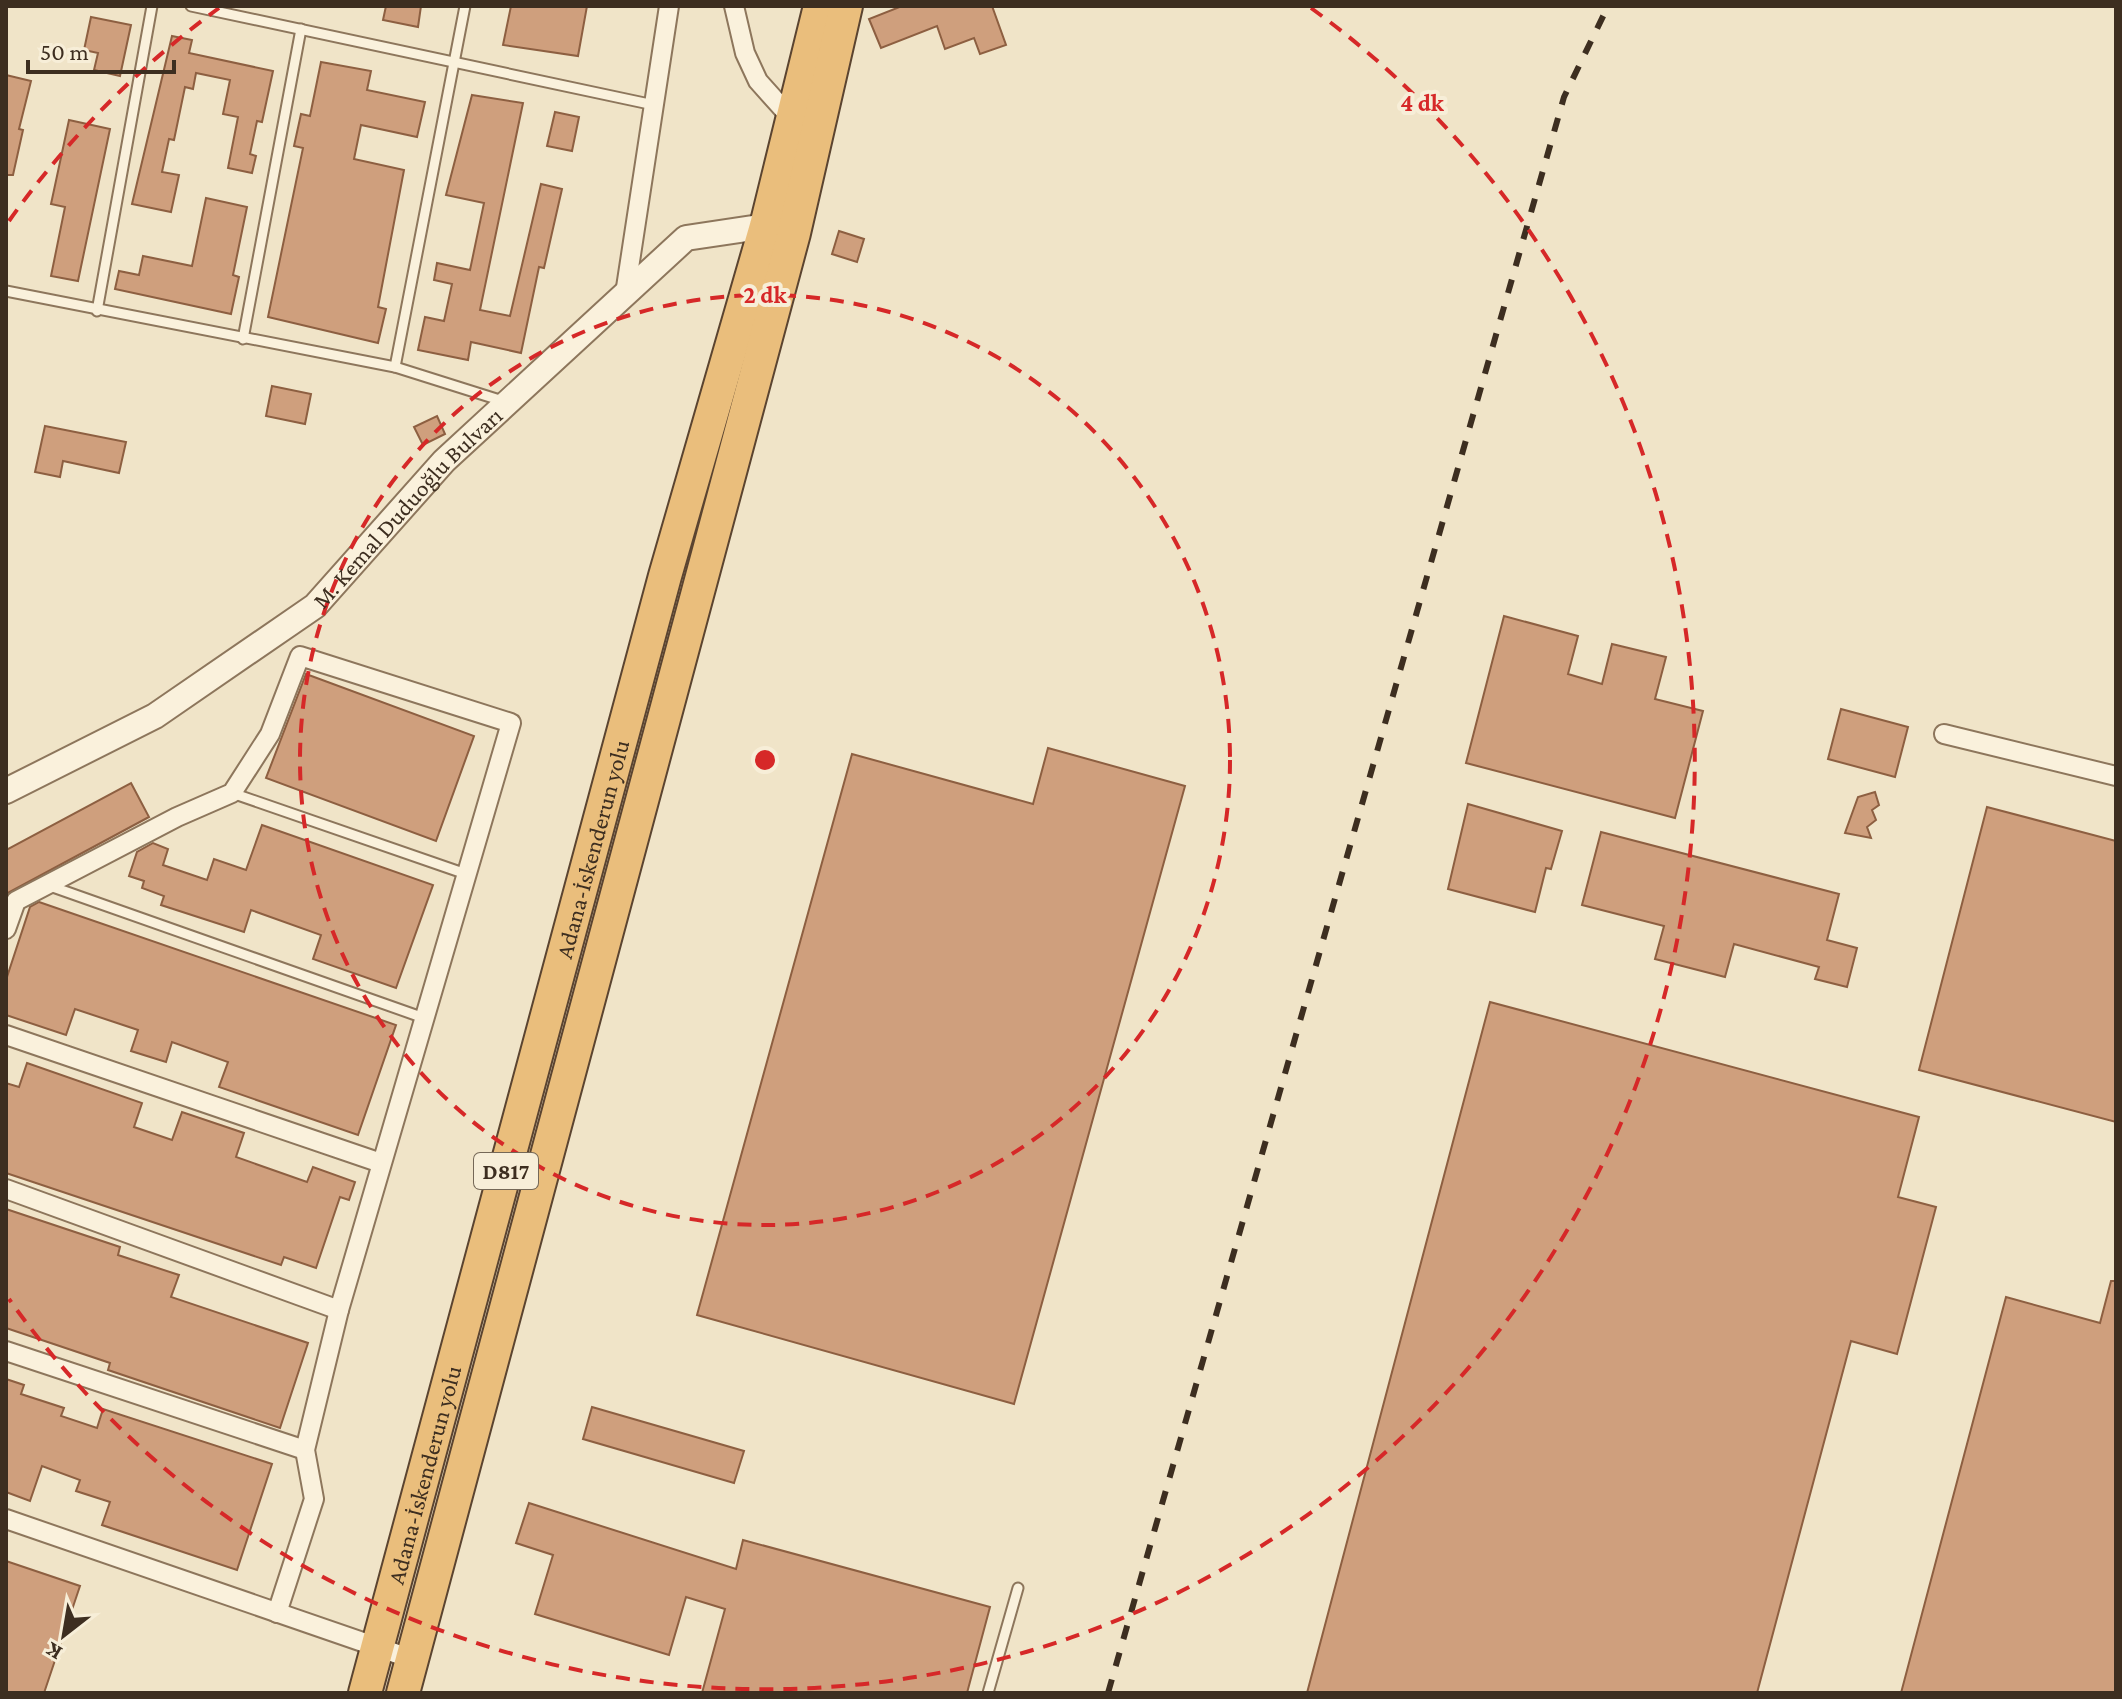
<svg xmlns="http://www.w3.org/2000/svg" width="2122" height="1699" font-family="'Crimson Pro',serif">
<rect width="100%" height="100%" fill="#f0e4c8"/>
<g fill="#cf9f7d" stroke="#8d5f41" stroke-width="2">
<polygon points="386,6 421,6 418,27 383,20"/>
<polygon points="511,6 587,6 578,56 503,45"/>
<polygon points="902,6 992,6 1006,45 980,54 974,38 945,49 937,26 881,48 869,19"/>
<polygon points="91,17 131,25 120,76 94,70 98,53 84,50"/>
<polygon points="172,36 192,40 189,53 273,71 262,122 257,121 250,154 256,156 252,173 228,168 238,117 223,114 230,80 196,73 193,89 185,87 174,140 169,139 162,172 179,175 171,212 132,204"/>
<polygon points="321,62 371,71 367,90 425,102 417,137 361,125 354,159 404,170 378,307 386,309 378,343 268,317 303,148 294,146 301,114 310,116"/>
<polygon points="6,75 31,81 19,129 23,130 13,175 6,175"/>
<polygon points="472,95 523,103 480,310 510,316 541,184 562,189 544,268 539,267 521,353 471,342 468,360 418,350 425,317 444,321 452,284 434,280 437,263 470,270 484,203 446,195"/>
<polygon points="555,112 579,117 572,151 547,146"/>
<polygon points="69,120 110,129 78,281 51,276 65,207 51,204"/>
<polygon points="206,198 247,207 233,275 239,277 231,314 115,289 119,271 139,275 143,256 192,266"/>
<polygon points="839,231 864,239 857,262 832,254"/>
<polygon points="272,386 311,394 305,424 266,416"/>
<polygon points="437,416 445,434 423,445 414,427"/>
<polygon points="45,426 126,442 119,473 63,461 60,477 35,472"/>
<polygon points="1504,616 1578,636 1568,674 1602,684 1612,644 1666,657 1655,699 1703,711 1675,818 1466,763"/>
<polygon points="306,674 474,736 436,841 266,778"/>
<polygon points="1841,709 1908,727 1895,777 1828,759"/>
<polygon points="1048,748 1185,786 1014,1404 697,1315 852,754 1033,804"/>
<polygon points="131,783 149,817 6,894 6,850"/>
<polygon points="1875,792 1879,805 1872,810 1876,820 1867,827 1871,838 1845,833 1858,797"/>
<polygon points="1468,804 1562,831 1551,869 1546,868 1535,912 1448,889"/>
<polygon points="1987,807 2116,841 2116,1122 1919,1070"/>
<polygon points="262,825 433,885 396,988 313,959 321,935 251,910 244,932 161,905 164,896 142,888 144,881 129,876 137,852 153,843 168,849 163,865 207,880 214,859 246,870"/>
<polygon points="1601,832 1839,894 1827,940 1857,948 1847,987 1815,979 1819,967 1734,944 1725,977 1655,959 1664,926 1582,905"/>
<polygon points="39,902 396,1025 358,1135 219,1087 228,1062 172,1042 166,1062 131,1051 138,1030 75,1009 66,1035 6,1015 6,980 30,907"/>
<polygon points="1490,1002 1919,1117 1898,1197 1936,1207 1897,1354 1851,1341 1757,1693 1307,1693"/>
<polygon points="27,1063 142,1103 134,1127 172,1140 182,1112 244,1133 236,1157 307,1182 313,1167 355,1182 349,1200 340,1197 316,1268 284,1257 281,1265 6,1173 6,1083 19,1087"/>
<polygon points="6,1209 120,1247 118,1255 179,1275 171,1297 308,1343 280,1428 108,1370 110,1363 6,1328"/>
<polygon points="2111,1281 2116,1281 2116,1693 1901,1693 2006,1297 2100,1323"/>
<polygon points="6,1379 24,1385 21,1394 64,1408 61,1416 97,1428 103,1409 272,1464 237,1570 102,1525 110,1502 76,1491 80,1480 42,1466 30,1501 6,1492"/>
<polygon points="592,1407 744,1451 734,1483 583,1439"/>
<polygon points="529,1503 736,1569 743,1540 990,1607 967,1693 702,1693 725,1609 686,1597 669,1655 535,1614 553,1555 516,1543"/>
<polygon points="6,1561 80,1586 44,1693 6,1693"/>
</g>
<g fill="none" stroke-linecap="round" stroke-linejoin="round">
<defs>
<g id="service">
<polyline points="191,6 654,105"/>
<polyline points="6,291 395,367 506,402"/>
<polyline points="97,311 152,6"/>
<polyline points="243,339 301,29"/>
<polyline points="395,367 465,6"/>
<polyline points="232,793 466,874"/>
<polyline points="50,886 424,1018"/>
<polyline points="988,1693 1018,1588"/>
</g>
<g id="minor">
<polyline points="734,6 745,53 758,81 793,120"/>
<polyline points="625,294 669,6"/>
<polyline points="1944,734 2116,776"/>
<polyline points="6,929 16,901 177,817 232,793 270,734 300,656 511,723 339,1310 305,1450 314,1499 277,1613"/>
<polyline points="6,1035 381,1163"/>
<polyline points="6,1189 339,1310"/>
<polyline points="6,1351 305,1450"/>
<polyline points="6,1519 412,1659"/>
</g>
<g id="tertiary">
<path id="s1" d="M6 791 155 716 315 606 444 461 686 238 766 226 778 229"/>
</g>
<g id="trunk">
<path id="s2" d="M365 1693 665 576 766 226 820 6"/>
<polyline points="403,1693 794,233 846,6"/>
</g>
</defs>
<use href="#service" stroke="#8d765c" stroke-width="13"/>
<use href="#minor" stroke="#8d765c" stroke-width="22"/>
<use href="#tertiary" stroke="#8d765c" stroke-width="28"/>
<use href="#trunk" stroke="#5b4430" stroke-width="36"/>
<use href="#service" stroke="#faf1dc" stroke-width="9"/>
<use href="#minor" stroke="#faf1dc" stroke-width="18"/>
<use href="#tertiary" stroke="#faf1dc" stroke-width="24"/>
<use href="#trunk" stroke="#eabe7c" stroke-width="32"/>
<polyline stroke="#3d2e20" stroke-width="6" stroke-dasharray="14 14" stroke-linecap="butt" points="1108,1693 1564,97 1608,6"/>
</g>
<g fill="none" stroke="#d62828" stroke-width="4" stroke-dasharray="14 10">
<circle cx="765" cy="760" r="465"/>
<path d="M9 221A929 929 0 0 1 219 8M1311 8A929 929 0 1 1 9 1299"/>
</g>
<g text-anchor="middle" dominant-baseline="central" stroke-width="8" stroke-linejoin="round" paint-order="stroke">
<rect fill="#f7eed8" stroke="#756857" stroke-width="2" x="474" y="1153" width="64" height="36" rx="6"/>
<g font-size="22" font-weight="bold" fill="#3d2e20">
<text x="506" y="1171">D817</text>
</g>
<g font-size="24" fill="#3d2e20" stroke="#f7eed8">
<text stroke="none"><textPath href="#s1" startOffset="496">M. Kemal Duduoğlu Bulvarı</textPath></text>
<text stroke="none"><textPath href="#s2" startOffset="874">Adana-İskenderun yolu</textPath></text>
<text stroke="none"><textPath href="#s2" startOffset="226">Adana-İskenderun yolu</textPath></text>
</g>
</g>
<circle cx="765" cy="760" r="12" fill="#d62828" stroke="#f7eed8" stroke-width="4"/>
<g font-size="24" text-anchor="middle" font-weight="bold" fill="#d62828" stroke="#f7eed8" stroke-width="8" stroke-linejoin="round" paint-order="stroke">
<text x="1422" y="111">4 dk</text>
<text x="765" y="303">2 dk</text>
</g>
<rect width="2122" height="1699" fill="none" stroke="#3d2e20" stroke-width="16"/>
<g transform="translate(64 1635) rotate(211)" stroke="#f7eed8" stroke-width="6" paint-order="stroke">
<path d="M0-6L14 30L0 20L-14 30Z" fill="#3d2e20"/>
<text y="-12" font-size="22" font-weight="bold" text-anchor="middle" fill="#3d2e20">K</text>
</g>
<path d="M28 60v12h146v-12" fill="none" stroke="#3d2e20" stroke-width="4"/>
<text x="40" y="60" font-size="24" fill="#3d2e20" stroke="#f7eed8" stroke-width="6" paint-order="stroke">50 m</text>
</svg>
